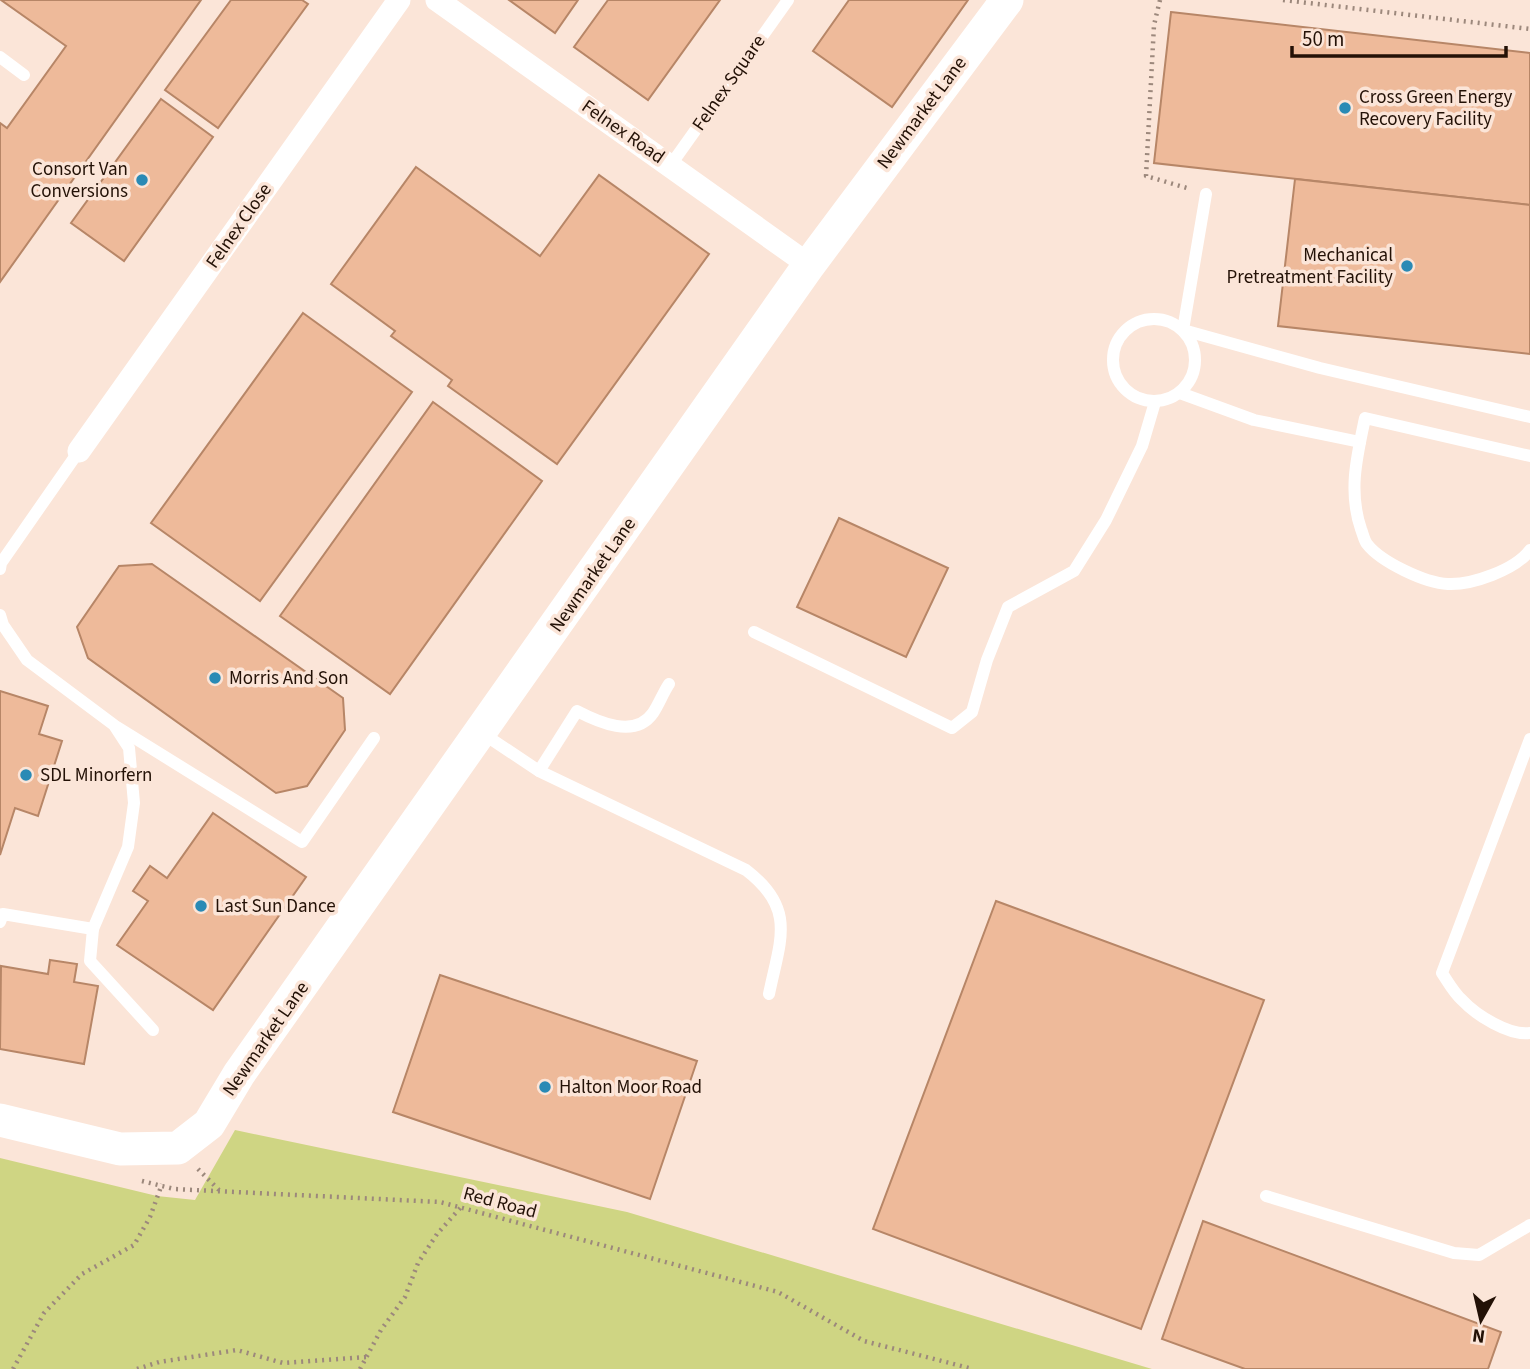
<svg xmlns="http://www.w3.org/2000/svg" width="1530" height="1369" font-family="'Source Sans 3',sans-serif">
<rect width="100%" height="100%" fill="#fbe5d8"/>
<polygon fill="#cfd583" points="235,1130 627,1212 1152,1369 0,1369 0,1158 157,1196 195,1200"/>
<g fill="#eeba9a" stroke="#b78667" stroke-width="2">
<polygon points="1,0 201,0 0,282 0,123 7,128 66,46"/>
<polygon points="231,0 302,0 308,4 218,128 165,90"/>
<polygon points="509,0 578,0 555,33"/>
<polygon points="608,0 720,0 648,100 574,47"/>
<polygon points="849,0 968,0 892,107 813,51"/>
<polygon points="1171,12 1530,53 1530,205 1154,163"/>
<polygon points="161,99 213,137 124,261 71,223"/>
<polygon points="416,167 540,256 599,175 709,254 557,464 448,386 452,380 391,336 395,331 331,284"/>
<polygon points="1295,179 1530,205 1530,354 1278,326"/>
<polygon points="303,313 412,392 260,601 151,523"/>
<polygon points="433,402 542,481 390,694 280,616"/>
<polygon points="839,518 948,568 906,657 797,607"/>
<polygon points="152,564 343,698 345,730 307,786 276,793 88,658 77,627 119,566"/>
<polygon points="0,691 48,706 39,734 62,741 38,816 15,808 0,855"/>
<polygon points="213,813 306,877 213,1010 117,945 148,901 133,891 150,866 167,878"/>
<polygon points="996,901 1264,1000 1141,1329 873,1229"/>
<polygon points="50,960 77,964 74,982 98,986 84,1064 0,1049 1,966 48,974"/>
<polygon points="440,975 697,1061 650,1199 393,1112"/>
<polygon points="1203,1221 1501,1332 1488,1369 1245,1369 1162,1339"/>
</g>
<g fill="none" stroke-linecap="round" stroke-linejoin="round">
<g stroke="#9c887c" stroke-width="4.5" stroke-dasharray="2 5" stroke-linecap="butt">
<polyline points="1160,0 1154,25 1146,176 1187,188"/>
<polyline points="1283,0 1530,29"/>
<polyline points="198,1169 219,1190"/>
<polyline points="142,1181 174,1189 440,1202 778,1292 864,1341 973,1369"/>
<polyline points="13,1369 44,1313 82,1274 134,1245 150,1217 162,1184"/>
<polyline points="137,1369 159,1362 237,1350 283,1363 366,1357"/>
<polyline points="360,1369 381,1330 405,1297 418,1263 437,1234 461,1207"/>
</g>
<g stroke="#fff" stroke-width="12">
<polyline points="0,57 24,75"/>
<polyline points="670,166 788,0"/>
<polyline points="1206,194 1183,330 1320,368 1530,417"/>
<circle cx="1154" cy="360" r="41"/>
<polyline points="1180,393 1254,420 1360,442"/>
<path d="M1530 456 1365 418C1357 456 1348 491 1361 529 1363 534 1364 540 1367 544 1381 562 1425 583 1448 584 1472 585 1515 570 1530 550"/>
<polyline points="0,569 1,563 79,451"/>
<polyline points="0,615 3,625 27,660 114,725 129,748 134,803 128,847 93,929 90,961 153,1030"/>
<polyline points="754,632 952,728 972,712 987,660 1008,607 1074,571 1106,520 1142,446 1155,402"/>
<polyline points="117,727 302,842 374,738"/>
<path d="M482 733 539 771 746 870C797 909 780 940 769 994"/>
<path d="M1530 739 1442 973C1448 982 1454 993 1462 1000 1476 1015 1509 1036 1530 1033"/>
<path d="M539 771 577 711C598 722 635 739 653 713 659 704 663 693 669 684"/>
<polyline points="0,922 3,914 93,929"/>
<polyline points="1266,1196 1454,1253 1479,1255 1530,1225"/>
</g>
<g stroke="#fff" stroke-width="23">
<polyline points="437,0 809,265"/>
<polyline points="79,451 399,0"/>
</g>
<polyline stroke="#fff" stroke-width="33" points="0,1120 120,1149 178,1148 209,1124 239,1074 809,265 1007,0"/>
</g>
<g fill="#2a8ab5" stroke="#fbe5d8" stroke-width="2.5">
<circle cx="1345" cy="108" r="7"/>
<circle cx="142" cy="180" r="7"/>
<circle cx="1407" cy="266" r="7"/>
<circle cx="215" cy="678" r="7"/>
<circle cx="26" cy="775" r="7"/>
<circle cx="201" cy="906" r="7"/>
<circle cx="545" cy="1087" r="7"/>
</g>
<g text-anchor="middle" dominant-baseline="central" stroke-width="7" stroke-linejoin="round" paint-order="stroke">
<g font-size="19" fill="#231106" stroke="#fbe5d8">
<text transform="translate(729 83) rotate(-55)">Felnex Square</text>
<text transform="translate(922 113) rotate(-53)">Newmarket Lane</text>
<text transform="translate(623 132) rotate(35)">Felnex Road</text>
<text transform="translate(239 226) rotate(-55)">Felnex Close</text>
<text transform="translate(593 575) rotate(-55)">Newmarket Lane</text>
<text transform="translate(266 1039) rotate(-55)">Newmarket Lane</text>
<text transform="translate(500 1203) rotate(15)">Red Road</text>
</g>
<g font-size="19" fill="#231106" stroke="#fbe5d8" text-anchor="start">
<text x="1359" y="97">Cross Green Energy<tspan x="1359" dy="22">Recovery Facility</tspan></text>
<text x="128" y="169" text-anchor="end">Consort Van<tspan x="128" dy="22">Conversions</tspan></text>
<text x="1393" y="255" text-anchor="end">Mechanical<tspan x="1393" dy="22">Pretreatment Facility</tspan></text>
<text x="229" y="678">Morris And Son</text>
<text x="40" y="775">SDL Minorfern</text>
<text x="215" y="906">Last Sun Dance</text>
<text x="559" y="1087">Halton Moor Road</text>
</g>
</g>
<g transform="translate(1481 1320) rotate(188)" stroke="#fbe5d8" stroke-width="5" paint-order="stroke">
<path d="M0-5L12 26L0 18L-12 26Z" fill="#231106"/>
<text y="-10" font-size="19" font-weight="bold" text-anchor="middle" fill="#231106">N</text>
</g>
<path d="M1292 46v10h214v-10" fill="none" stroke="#231106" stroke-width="3.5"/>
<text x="1302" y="46" font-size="21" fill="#231106" stroke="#fbe5d8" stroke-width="5" paint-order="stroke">50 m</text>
</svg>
